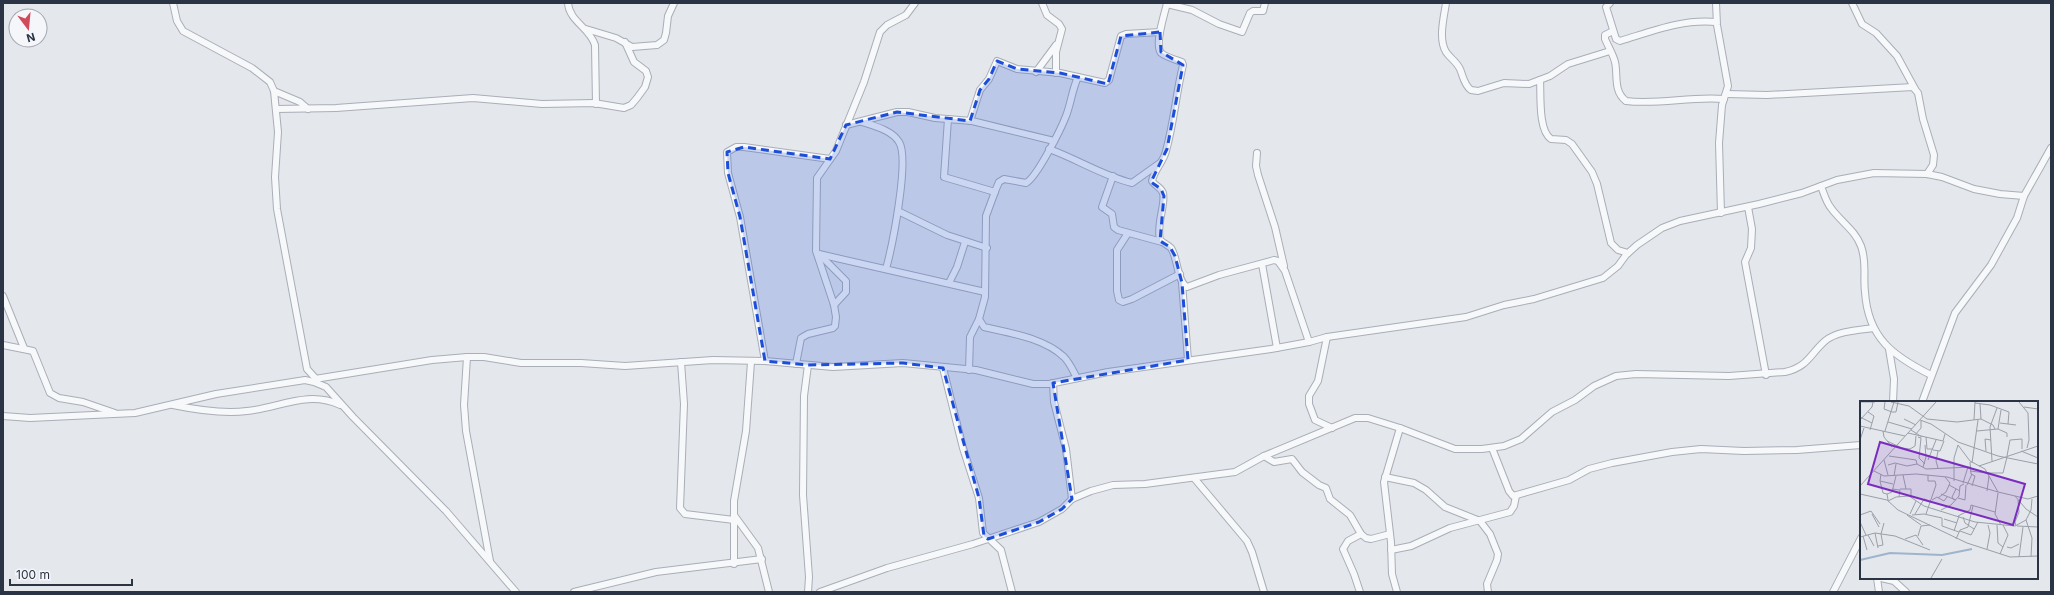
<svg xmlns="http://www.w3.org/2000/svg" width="2054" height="595" font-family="Inter,sans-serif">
<rect width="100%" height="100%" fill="#e4e7ec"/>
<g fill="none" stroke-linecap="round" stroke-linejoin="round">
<defs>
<g id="minor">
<polyline points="173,3 177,21 183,31 252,68 270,82 274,91 278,132 275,177 277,209 307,369 317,380"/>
<path d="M568 3C569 21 590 28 595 45L596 104"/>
<polyline points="1042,3 1047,15 1059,24 1062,29 1056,52 1056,73"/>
<path d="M1167 3C1165 13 1154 44 1161 53 1166 57 1176 60 1182 62L1183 65C1176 94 1174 122 1166 151 1164 161 1154 170 1152 181 1155 186 1161 187 1163 193 1166 204 1156 224 1160 240 1163 243 1168 245 1171 248 1178 258 1177 282 1187 287L1219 275 1274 260 1278 261 1285 271 1309 342"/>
<path d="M1446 3C1444 17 1438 39 1446 52 1450 58 1456 61 1460 69 1463 76 1464 85 1471 90L1478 91 1504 83 1529 84 1550 76 1568 64 1610 51"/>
<path d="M1610 3 1606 7 1616 39 1620 41C1653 31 1682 19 1716 22"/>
<polyline points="1716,3 1717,25 1728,86 1722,105 1719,143 1721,213"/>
<polyline points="1852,3 1862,24 1876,33 1897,56 1915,89"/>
<polyline points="1167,4 1192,10 1219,24 1242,32 1250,13 1253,11 1263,11 1265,3"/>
<polyline points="586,29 616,38 632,47 657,45 664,40 666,33 668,16 674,3"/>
<path d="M1613 31 1605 35V39C1608 46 1613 54 1615 62 1618 75 1613 91 1626 101 1659 105 1691 96 1724 99"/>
<polyline points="1036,72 1056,45"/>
<path d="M1540 80C1541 95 1538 130 1551 139L1566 140 1572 144 1592 172 1597 184 1611 243 1618 250 1628 253"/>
<polyline points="274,91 300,102 308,109"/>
<polyline points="1727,94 1767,95 1913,87 1918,93 1923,119 1934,155 1933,165 1927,174"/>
<polyline points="276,109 336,108 473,98 542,104 594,103 624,108 631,105 637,98 645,87 648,77 646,71 634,62 625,42"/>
<polyline points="948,119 944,177 995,192"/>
<polyline points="970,121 980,90 989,79 997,61 1017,69 1060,73 1105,83 1109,80 1121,36 1126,34 1160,32"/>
<path d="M862 122C874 126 892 130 899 142 910 159 892 247 886 269"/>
<polyline points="846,125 897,112 908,112 935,118 972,121 1054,141"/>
<path d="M1049 149C1077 159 1103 176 1132 183L1160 163"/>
<polyline points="1257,153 1256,166 1258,175 1275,227 1284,266"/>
<polyline points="1113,176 1102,207 1112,214 1114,227 1118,230 1162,242"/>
<path d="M1821 186C1824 194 1826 202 1831 208 1841 222 1855 230 1861 246 1867 262 1863 276 1865 292 1868 338 1893 356 1931 375"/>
<polyline points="1748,207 1752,229 1751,248 1745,262 1766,375"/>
<polyline points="898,211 947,235 987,248"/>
<polyline points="1128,233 1117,250 1117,291 1119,300 1123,302 1132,299 1180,274"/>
<polyline points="819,254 985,292"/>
<polyline points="819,254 846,281 846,292 834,305"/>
<polyline points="1262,264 1277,348"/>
<polyline points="949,283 957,267 965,242"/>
<polyline points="1182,283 1188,360"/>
<polyline points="3,296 24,348"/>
<polyline points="1327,337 1318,381 1309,396 1309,404 1315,420 1332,428"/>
<polyline points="3,345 33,351 50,393 59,398 83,402 115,413"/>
<polyline points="1889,349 1894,379 1893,402"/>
<polyline points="467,357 464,405 466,431 490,561"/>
<polyline points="765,361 740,217 728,173 727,152 736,147 744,147 830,159"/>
<polyline points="681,362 684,404 680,508 685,514 734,520"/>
<polyline points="796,364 801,338 808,334 833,328 835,326 836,317 834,305 816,251 817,178 836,151 864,82 880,32 887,25 906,15 915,3"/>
<polyline points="943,368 963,448 979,498 983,533 1001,550 1012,592"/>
<polyline points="969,370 970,337 979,319"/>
<path d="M1077 378C1073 371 1070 363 1064 357 1044 338 1010 333 984 327L979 319 985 297 986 216 996 189 999 182 1004 179 1026 183C1037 177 1061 129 1066 116 1071 103 1072 90 1078 77"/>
<polyline points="315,379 432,360 467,357 484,357 521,363 581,363 625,366 713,360 765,361 833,367 903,363 976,370 1033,384 1049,384 1108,372 1271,349 1309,342 1327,337 1466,317 1504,305 1534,299 1603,278 1618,266 1626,255 1637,245 1662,228 1680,221 1759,204 1802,193 1837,180 1874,173 1927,174 1942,177 1974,189 2000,194 2024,196"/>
<polyline points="1053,383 1054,402 1066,449 1072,499"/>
<polyline points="1922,402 1955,313 1991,265 2017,218 2024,196 2051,148"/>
<path d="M173 405C197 410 222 414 247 411 279 408 308 390 340 405"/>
<polyline points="3,416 30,418 135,413 216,394 305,380 314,382 326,387 353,417 446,511 516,592"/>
<polyline points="1492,448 1509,491 1513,496 1569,480 1589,469 1612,463 1672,452 1701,449 1744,451 1797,450 1861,445"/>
<polyline points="1264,456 1274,462 1292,459 1302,472 1319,485 1326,488 1330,499 1350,515 1361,534 1366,538 1371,539 1390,534"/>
<polyline points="1385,477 1414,483 1426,490 1445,507 1480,521 1490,534 1498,554 1497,560 1487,584 1488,592"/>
<polyline points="1194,478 1247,541 1252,552 1264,592"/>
<polyline points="734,515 758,548 769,592"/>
<polyline points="1391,550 1411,546 1450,528 1510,512 1514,506 1516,496"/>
<polyline points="734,564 734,501 746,431 751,362"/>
<polyline points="1877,578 1879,592"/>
<polyline points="1881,578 1894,581 1906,592"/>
<polyline points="574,592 656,572 762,559"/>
<polyline points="808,592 809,577 803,495 804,396 808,365"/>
<path d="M820 592 887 568 973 544 1039 522 1062 509 1072 499 1091 491 1113 485 1145 484 1235 472 1264 456 1355 418H1368L1400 428 1455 449H1482L1504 446 1521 439 1552 412 1575 400 1594 386 1616 376 1636 374 1729 376 1785 372C1808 367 1810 354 1825 341 1837 331 1859 330 1873 328"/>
<polyline points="1360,592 1354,574 1343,549 1348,541 1361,534"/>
<polyline points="1397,592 1392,574 1391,542 1384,482 1400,428"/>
<polyline points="1833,592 1861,538"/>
</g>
</defs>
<use href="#minor" stroke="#a9aeb7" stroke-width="8"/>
<use href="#minor" stroke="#f7f8fa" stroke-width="6"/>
</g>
<path fill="#1d4ed8" fill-opacity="0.2" stroke="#1d4ed8" stroke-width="3" stroke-dasharray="8 5" stroke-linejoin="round" d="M1160 32 1161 52 1183 65 1167 149 1151 182 1161 189 1164 196 1160 241 1170 247 1175 256 1182 283 1188 360 1053 383 1072 499 1062 509 1039 522 988 539 984 536 979 498 943 368 903 363 808 365 765 361 740 217 728 173 727 152 744 147 830 159 846 125 897 112 970 121 980 90 989 79 997 61 1017 69 1060 73 1108 84 1121 36Z"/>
<g transform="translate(1860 401)">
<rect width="178" height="178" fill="#e4e7ec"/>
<path fill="none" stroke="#9fb4cc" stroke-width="2" d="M0 159 30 152 82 154 112 148"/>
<path fill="none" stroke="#9a9fa9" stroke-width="1" d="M0 1H15M25 1 24 8 32 11M31 1 49 5 67 18 97 21 121 18 133 24 135 28M159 1 168 12 169 39 167 47M115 2 130 4 149 11 148 23M120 3 121 18M164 6 178 8M8 11 14 15 10 29M32 11H36L38 1M0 16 12 22M44 18 56 24M0 19 12 6 13 1M60 19 71 23 98 41 138 55 178 63M114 19 115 1M28 21 52 28M140 22 156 24M0 25 45 35M138 28 141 9M51 29 62 36M23 30 24 36 32 46M25 30 34 1M117 30 138 28 147 32V36M48 32 83 40 85 33M55 34 61 27V20M58 36 61 37 59 57 65 63M66 36 67 48H73M0 39 4 27M27 40 42 47 50 48 55 45 56 35M98 44 110 60 125 68 138 91 168 98 178 95M73 49 80 50 84 40M78 50 76 60 78 67M126 50 125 38 131 39M161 50 178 57M29 55 56 59 57 63M147 55 150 39 162 38V48M24 59 28 74M68 59 76 39M132 60 130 26 137 7M110 61 111 73M112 62 118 19M28 64 35 62 47 65 57 63 66 68 111 66M119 65 178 45M63 66 66 56 65 44M14 70 24 75 56 73 87 76 138 91M110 70 127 72M128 72H143L147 56M21 73 20 80 33 83M111 73 115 75 112 85M43 74 46 88M34 75 36 63M20 80 23 92 27 93 28 99M94 80V57L98 44M103 82 108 66M89 84 100 90M107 84 112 73M0 85 76 1M32 88 40 89 39 96M40 88H51V96M127 90 129 75M138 92 135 113 141 124M0 93 27 99 38 109 107 142 150 156 178 155M27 93 32 91 36 75M81 93 96 99M155 95 166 108 178 116M78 97 86 91 90 82 85 76M98 97 105 99 106 84M72 99 77 96 84 100 87 96M94 99 92 96 96 88M28 100 36 96 49 95 64 105 115 121 155 125 166 119 171 109 172 98M81 109 91 104 99 95 100 85 104 83M110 109 111 104 135 111M12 113 19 126M50 113 56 100M55 113 64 98 71 101M66 113 76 84 75 80H68V74M0 114 11 110 20 123M47 114 61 124M52 114 64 113 82 117V125L99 131M98 115 110 109M103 116 105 122 114 128M84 118 97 122M166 119 172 137 171 156M0 121 6 134M137 124 138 142 143 146M156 125 155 121 159 111 158 99M157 125 178 126M94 130 99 115M100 130 111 134 118 121M15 132 18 147M8 134 14 145M3 135 7 149M58 135 61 125 70 124M0 136 15 132 35 135 70 149M45 138 56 134 63 144M96 138 100 129 108 126 113 105M18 145 23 144 21 133 24 122M147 146 151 147 159 143M127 148 130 132 128 124M140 153 148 134 143 124M159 156 163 126M71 177 82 158"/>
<path fill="#7b2cbf" fill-opacity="0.15" stroke="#7b2cbf" stroke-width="2" d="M20 41 165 83 153 124 8 83Z"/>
<rect width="178" height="178" fill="none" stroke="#2b3445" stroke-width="2"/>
</g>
<rect width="2054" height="595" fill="none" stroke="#2b3445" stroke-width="8"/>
<g transform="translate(28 28) rotate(164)"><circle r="19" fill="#f4f6f9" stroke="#a4a8b1"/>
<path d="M0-3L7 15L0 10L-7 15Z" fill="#d1495b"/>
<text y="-6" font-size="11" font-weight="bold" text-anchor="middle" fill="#2b3445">N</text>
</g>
<path d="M10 579v6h122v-6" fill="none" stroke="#2b3445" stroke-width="2"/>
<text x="16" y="579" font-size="12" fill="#2b3445" stroke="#f4f6f9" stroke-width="3" paint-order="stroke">100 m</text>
</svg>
